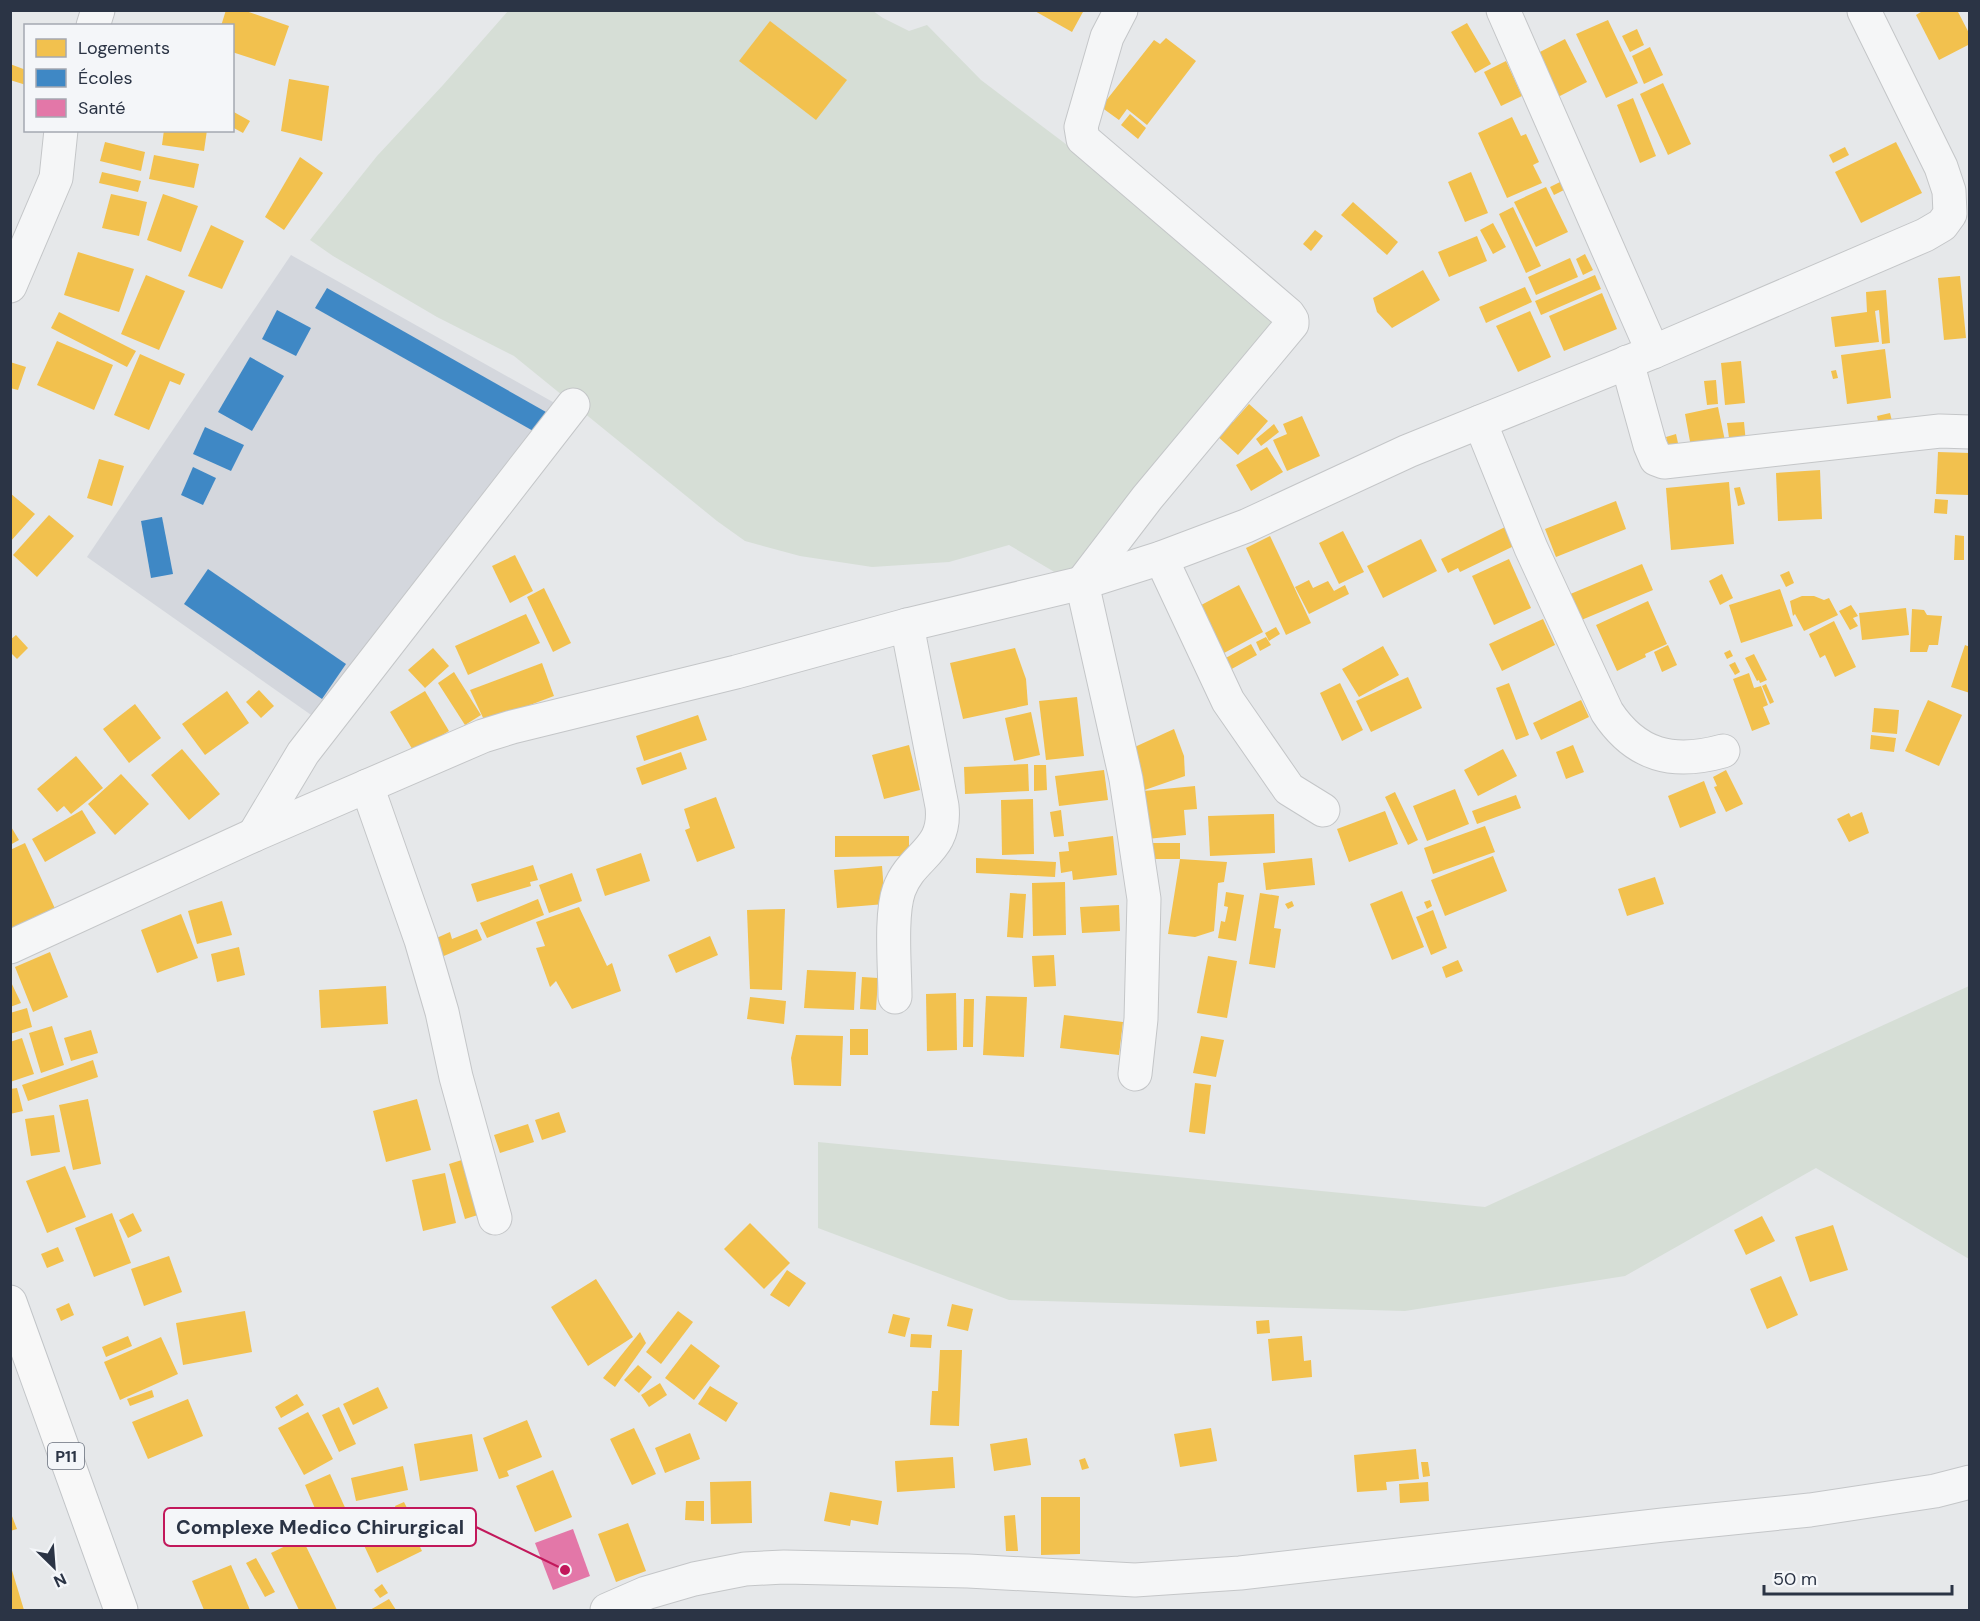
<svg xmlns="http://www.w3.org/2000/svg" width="1980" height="1621" font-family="'DM Sans',sans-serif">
<rect width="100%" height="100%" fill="#e6e8ea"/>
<polygon fill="#d4d7dd" points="291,255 560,406 314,717 87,557"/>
<g fill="#d6ded6">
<polygon points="508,11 873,11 883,18 909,31 927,25 981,80 1075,151 1297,331 1073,583 1009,545 949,562 872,567 800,556 745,541 717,521 514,356 437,317 333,256 310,240 377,156 443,85"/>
<polygon points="1969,986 1969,1259 1816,1168 1625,1276 1405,1311 1009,1300 818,1228 818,1142 1485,1207"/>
</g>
<g fill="#f2c14e">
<polygon points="226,10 243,10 289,26 275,66 232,52 232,26 221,26"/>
<polygon points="1033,10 1084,10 1072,32"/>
<polygon points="1924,10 1957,10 1970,35 1970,44 1939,60 1916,15"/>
<polygon points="1608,20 1638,83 1606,98 1576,34"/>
<polygon points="770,21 847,80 816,120 739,61"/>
<polygon points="1467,23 1491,64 1475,73 1451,32"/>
<polygon points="1637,29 1644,45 1630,52 1622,36"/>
<polygon points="1166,38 1196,61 1147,125 1127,109 1119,120 1101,107 1154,40 1160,44"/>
<polygon points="1565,39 1587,82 1558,97 1536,54"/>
<polygon points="1650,47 1663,75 1644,84 1632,56"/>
<polygon points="1506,61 1522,96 1501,106 1484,72"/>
<polygon points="10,64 26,70 26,85 10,80"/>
<polygon points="289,79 329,86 322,141 281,131"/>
<polygon points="1663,83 1691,144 1668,155 1640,94"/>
<polygon points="1633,98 1656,156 1640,163 1617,105"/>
<polygon points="232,111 250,121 243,133 232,127"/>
<polygon points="1130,114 1146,128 1138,139 1121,125"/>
<polygon points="1512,117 1521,136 1526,134 1539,162 1533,165 1542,183 1507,198 1478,133"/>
<polygon points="164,130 207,130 204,151 162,145"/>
<polygon points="105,142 145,152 141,171 100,161"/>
<polygon points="1896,142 1922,193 1861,223 1835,172"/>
<polygon points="1845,147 1849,155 1833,163 1829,155"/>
<polygon points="154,155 199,164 194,188 149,179"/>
<polygon points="300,157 323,173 284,230 265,217"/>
<polygon points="102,172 141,181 138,192 99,183"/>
<polygon points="1471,172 1488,213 1465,222 1448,182"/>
<polygon points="1560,182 1564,190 1554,195 1550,187"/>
<polygon points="1546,187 1568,232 1536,247 1514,202"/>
<polygon points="111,194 147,202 139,236 102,228"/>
<polygon points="163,194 198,206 181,252 147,240"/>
<polygon points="1353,202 1398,242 1387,255 1341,215"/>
<polygon points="1513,207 1541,266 1526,273 1499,214"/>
<polygon points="1493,223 1506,247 1493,254 1480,230"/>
<polygon points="211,225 244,241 222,289 188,276"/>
<polygon points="1315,230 1323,236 1311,251 1303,244"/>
<polygon points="1477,236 1487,261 1449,277 1438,252"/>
<polygon points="78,252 134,269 119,312 64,295"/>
<polygon points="1585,254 1593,270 1583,275 1576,259"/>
<polygon points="1570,258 1578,277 1536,295 1528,277"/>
<polygon points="1423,270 1440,300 1392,328 1377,312 1373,298"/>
<polygon points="146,275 185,291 159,350 121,334"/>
<polygon points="1595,275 1601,289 1541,315 1535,301"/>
<polygon points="1960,276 1966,338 1944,340 1938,278"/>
<polygon points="1525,287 1532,302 1486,323 1479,307"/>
<polygon points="1886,290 1890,343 1882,344 1879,310 1875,311 1879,342 1835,347 1831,317 1867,312 1866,292"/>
<polygon points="1602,293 1617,329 1564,351 1549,316"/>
<polygon points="1530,311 1551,357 1518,372 1496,326"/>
<polygon points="59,312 136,351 127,367 51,328"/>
<polygon points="57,341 113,365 94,410 37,385"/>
<polygon points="1885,349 1891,398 1847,404 1841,355"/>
<polygon points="140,354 185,374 180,385 170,381 149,430 114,415"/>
<polygon points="1741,361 1745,403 1725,405 1721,363"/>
<polygon points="10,362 26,367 18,390 10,388"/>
<polygon points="1836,370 1838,378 1833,379 1831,371"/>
<polygon points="1716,380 1718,404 1707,405 1704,381"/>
<polygon points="1249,404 1268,421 1238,455 1215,434 1229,418 1233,422"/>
<polygon points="1718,407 1725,441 1691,447 1685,414"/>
<polygon points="1890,413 1893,425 1879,427 1877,416"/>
<polygon points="1302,416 1320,456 1287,471 1273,440 1287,434 1283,424"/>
<polygon points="1744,422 1746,443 1730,445 1727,423"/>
<polygon points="1274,424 1279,432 1261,446 1256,439"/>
<polygon points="1676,434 1680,452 1670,454 1666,437"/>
<polygon points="1267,447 1283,472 1251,491 1236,465"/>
<polygon points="1938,452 1970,453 1969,495 1936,494"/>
<polygon points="99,459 124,466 112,506 87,498"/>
<polygon points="1820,470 1822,519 1778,521 1776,473"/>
<polygon points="1729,482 1734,544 1671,550 1666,488"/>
<polygon points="1740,487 1745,504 1738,506 1734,488"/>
<polygon points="10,493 35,514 10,542"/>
<polygon points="1935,499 1948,500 1947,514 1934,513"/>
<polygon points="1616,501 1626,529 1556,557 1545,529"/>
<polygon points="49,515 74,536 37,577 13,555"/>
<polygon points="1505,527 1514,546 1460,572 1458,568 1448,573 1441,559"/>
<polygon points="1343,531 1364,572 1339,584 1319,543"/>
<polygon points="1955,535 1964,536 1964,560 1954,560"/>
<polygon points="1270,536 1311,623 1286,635 1246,548"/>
<polygon points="1421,539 1437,571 1383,598 1367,566"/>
<polygon points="515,555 533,591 510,603 492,566"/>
<polygon points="1509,559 1531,608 1494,625 1472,576"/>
<polygon points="1642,564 1653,590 1579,621 1568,595"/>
<polygon points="1789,571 1794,583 1786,587 1780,575"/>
<polygon points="1722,574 1733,598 1720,605 1709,581"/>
<polygon points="1309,580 1313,588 1328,581 1334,591 1345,585 1349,594 1309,614 1295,587"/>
<polygon points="1239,585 1263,632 1213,659 1188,612"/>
<polygon points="544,588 571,643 553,652 527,597"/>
<polygon points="1780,589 1793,626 1741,643 1729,605"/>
<polygon points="1802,596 1814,596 1824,600 1829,598 1838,615 1804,631 1795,614 1793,616 1790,601"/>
<polygon points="1648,601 1667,644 1645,654 1646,657 1617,671 1596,625"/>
<polygon points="1851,605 1858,616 1853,618 1858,626 1850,630 1839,611"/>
<polygon points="1906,608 1909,635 1862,640 1859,613"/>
<polygon points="1912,609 1924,610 1927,615 1942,616 1938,645 1929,645 1927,652 1910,652"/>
<polygon points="526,614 540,643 468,675 455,646"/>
<polygon points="1543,619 1555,645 1502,671 1489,644"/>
<polygon points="1834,621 1856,667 1835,677 1825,655 1820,658 1809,634"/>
<polygon points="1276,627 1280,634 1269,641 1265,633"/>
<polygon points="16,635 28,648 17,659 10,652 10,640"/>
<polygon points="1266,637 1271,645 1260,651 1256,642"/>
<polygon points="1251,644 1257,655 1219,676 1213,665"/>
<polygon points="1668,645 1677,665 1662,672 1654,652"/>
<polygon points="1965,645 1970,647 1970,693 1951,687"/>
<polygon points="1383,646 1399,675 1359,697 1342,669"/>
<polygon points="433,648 449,666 425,688 408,670"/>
<polygon points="1015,648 1026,679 1028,705 963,719 950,663"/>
<polygon points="1730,650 1733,656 1727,659 1724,653"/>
<polygon points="1754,654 1767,680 1760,683 1759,680 1757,681 1745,658"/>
<polygon points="1735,662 1740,672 1735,675 1729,665"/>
<polygon points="542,663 554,696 485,722 470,690"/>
<polygon points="454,672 481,715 465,725 438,683"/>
<polygon points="1749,673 1754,688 1761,686 1768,705 1763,707 1770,724 1752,731 1733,679"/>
<polygon points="1408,677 1422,708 1371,732 1356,701"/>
<polygon points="1340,683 1363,730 1342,741 1320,693"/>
<polygon points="1509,683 1529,735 1516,740 1496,688"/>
<polygon points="1766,684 1774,702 1770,704 1762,686"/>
<polygon points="259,690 274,706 261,718 246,702"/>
<polygon points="227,691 249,723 205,755 182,724"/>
<polygon points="425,691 449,731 414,752 390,712"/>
<polygon points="1077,697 1084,756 1046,760 1039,701"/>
<polygon points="1581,700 1589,717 1541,740 1533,723"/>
<polygon points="1928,700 1962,715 1939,766 1905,751"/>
<polygon points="135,704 161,738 129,763 103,729"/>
<polygon points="1874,708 1899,710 1897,734 1872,732"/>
<polygon points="1031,712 1040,755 1014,761 1005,718"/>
<polygon points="698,715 707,740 644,761 636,736"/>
<polygon points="1174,729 1184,756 1185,776 1139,792 1126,751"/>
<polygon points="1871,735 1896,738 1894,752 1870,749"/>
<polygon points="909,745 920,790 884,799 872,755"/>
<polygon points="1573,745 1584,772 1566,779 1556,752"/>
<polygon points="182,749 220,794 189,820 151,775"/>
<polygon points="1503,749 1517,776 1478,796 1464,770"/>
<polygon points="681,752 687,769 642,785 636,768"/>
<polygon points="76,756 103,788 71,814 64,806 57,812 37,789"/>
<polygon points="1028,764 1029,791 965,794 964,767"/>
<polygon points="1034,765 1046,765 1047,790 1034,791"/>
<polygon points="1104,770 1108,800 1059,806 1055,776"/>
<polygon points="1726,770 1743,804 1726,812 1714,787 1717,786 1713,777"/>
<polygon points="121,774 149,804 115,835 88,804"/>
<polygon points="1704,781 1716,813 1680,828 1668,796"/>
<polygon points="1195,786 1197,809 1184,810 1186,835 1147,839 1143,791"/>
<polygon points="1455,789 1469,824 1427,841 1413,806"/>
<polygon points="1395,792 1418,840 1408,845 1385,797"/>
<polygon points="1516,795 1521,808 1477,824 1472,811"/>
<polygon points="716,797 735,848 697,862 685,830 690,828 684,809"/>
<polygon points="1033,799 1034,854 1002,855 1001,800"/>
<polygon points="82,810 96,833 45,862 32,839"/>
<polygon points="1061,810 1064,836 1054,837 1050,812"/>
<polygon points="1385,811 1398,844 1349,862 1337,829"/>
<polygon points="1862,812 1869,833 1849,842 1837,819 1849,813 1851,817"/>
<polygon points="1274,814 1275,853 1210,856 1208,816"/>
<polygon points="10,825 19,840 10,845"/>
<polygon points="1485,826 1495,852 1433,874 1424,848"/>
<polygon points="835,836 909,836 909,856 835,857"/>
<polygon points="1113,836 1117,875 1073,880 1072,871 1061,873 1059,852 1069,851 1068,842"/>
<polygon points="25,843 57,913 10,935 10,850"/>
<rect x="1151" y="843" width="29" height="16"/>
<polygon points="641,853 650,881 605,896 596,869"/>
<polygon points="1493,856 1507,891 1445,916 1431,880"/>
<polygon points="976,858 1056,862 1055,877 976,873"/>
<polygon points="1312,858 1315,885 1266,890 1263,863"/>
<polygon points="1180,859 1227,862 1224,882 1218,883 1214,931 1195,937 1168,934"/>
<polygon points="533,865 538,880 530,882 531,886 477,902 471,884"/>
<polygon points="882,866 885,904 837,908 834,870"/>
<polygon points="572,873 582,901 549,913 539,885"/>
<polygon points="1655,877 1664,904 1627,916 1618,889"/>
<polygon points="1065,882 1066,935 1033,936 1032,883"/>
<polygon points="1402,891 1424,947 1392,960 1370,904"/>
<polygon points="1226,892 1244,895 1236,941 1218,938 1221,921 1225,922 1228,907 1224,906"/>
<polygon points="1010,893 1026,894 1023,938 1007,937"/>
<polygon points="1260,893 1279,896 1274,928 1281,929 1275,968 1249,964"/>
<polygon points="538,899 544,915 487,938 480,923"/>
<polygon points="1430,900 1432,906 1427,909 1424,902"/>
<polygon points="222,901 232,935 197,944 188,911"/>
<polygon points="1292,901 1294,906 1288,909 1285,904"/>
<polygon points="1119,905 1120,931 1082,933 1080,907"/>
<polygon points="579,907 607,966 612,963 621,991 572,1009 556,981 550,987 536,948 545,946 536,922"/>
<polygon points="785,909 782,990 750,989 747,910"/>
<polygon points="1433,910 1447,948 1431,955 1416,917"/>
<polygon points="181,914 198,958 157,973 141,930"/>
<polygon points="477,929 482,940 439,958 432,940 450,932 452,939"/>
<polygon points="710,936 718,955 676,973 668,955"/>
<polygon points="239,947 245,975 217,982 211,954"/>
<polygon points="50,952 68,997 33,1012 15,967"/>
<polygon points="1054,955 1056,986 1034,987 1032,956"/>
<polygon points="1208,956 1237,961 1227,1018 1197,1013"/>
<polygon points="1458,960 1463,971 1446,978 1442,967"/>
<polygon points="807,970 856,972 854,1010 804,1008"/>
<polygon points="862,977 878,978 876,1010 860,1009"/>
<polygon points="10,980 21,1003 10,1007"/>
<polygon points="386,986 388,1024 321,1028 319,990"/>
<polygon points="956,993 957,1050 927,1051 926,994"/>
<polygon points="986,996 1027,997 1024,1057 983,1055"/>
<polygon points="750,997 786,1001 784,1024 747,1019"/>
<polygon points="964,999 974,999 973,1047 963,1047"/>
<polygon points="27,1008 32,1027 10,1034 10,1013"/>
<polygon points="1064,1015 1123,1022 1119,1055 1060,1048"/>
<polygon points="52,1026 64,1065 41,1073 29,1033"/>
<rect x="850" y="1029" width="18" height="26"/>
<polygon points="91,1030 98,1053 71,1061 64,1038"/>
<polygon points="796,1035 843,1036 841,1086 794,1085 791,1058"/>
<polygon points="1201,1036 1224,1040 1216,1077 1193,1073"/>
<polygon points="22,1038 34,1074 10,1082 10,1042"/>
<polygon points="93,1060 98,1077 28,1101 22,1085"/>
<polygon points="1195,1083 1211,1085 1205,1134 1189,1132"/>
<polygon points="17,1088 23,1111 10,1114 10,1089"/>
<polygon points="88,1099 101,1164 73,1170 59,1105"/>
<polygon points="417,1099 431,1150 386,1162 373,1111"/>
<polygon points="559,1112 566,1132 542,1140 535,1120"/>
<polygon points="54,1115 60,1152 31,1156 25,1119"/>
<polygon points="528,1124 534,1142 500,1153 494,1135"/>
<polygon points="465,1159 481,1214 465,1219 449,1164"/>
<polygon points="65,1166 86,1217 47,1233 26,1181"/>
<polygon points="445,1173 456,1223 423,1231 412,1180"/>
<polygon points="112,1213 131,1263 94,1277 75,1228"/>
<polygon points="133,1213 142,1231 128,1238 119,1220"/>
<polygon points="1762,1216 1775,1241 1746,1255 1734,1230"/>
<polygon points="750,1223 790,1263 764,1289 724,1249"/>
<polygon points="1833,1225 1848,1270 1810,1282 1795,1237"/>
<polygon points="58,1247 64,1261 47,1268 41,1254"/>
<polygon points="169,1256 182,1292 144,1306 131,1269"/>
<polygon points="787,1270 806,1283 789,1307 770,1295"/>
<polygon points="1781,1276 1798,1315 1767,1329 1750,1289"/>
<polygon points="596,1279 633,1337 588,1366 551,1307"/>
<polygon points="69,1303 74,1315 61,1321 56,1309"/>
<polygon points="952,1304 973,1309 968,1331 947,1326"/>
<polygon points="245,1311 252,1352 183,1365 176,1323"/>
<polygon points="678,1311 693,1322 661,1364 646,1352"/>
<polygon points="893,1314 910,1318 905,1337 888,1333"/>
<polygon points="1269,1320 1270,1333 1257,1334 1256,1321"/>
<polygon points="640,1332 646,1343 615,1387 603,1378"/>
<polygon points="911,1334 932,1335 931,1348 910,1347"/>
<polygon points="128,1336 132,1346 106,1357 102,1347"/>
<polygon points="1302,1336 1304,1361 1311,1360 1312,1377 1272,1381 1268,1339"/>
<polygon points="161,1337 178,1374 120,1400 104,1362"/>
<polygon points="691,1344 720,1366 694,1400 665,1378"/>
<polygon points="940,1350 962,1350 959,1426 930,1425 932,1391 938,1391"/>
<polygon points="638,1365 652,1377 639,1393 624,1380"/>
<polygon points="660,1383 667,1395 649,1407 641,1395"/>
<polygon points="710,1386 738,1403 726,1422 698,1404"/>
<polygon points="378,1387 388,1408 353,1425 343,1404"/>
<polygon points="152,1390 154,1397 130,1406 127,1399"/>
<polygon points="297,1394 304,1405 281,1418 275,1407"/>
<polygon points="188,1399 203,1436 148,1459 132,1422"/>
<polygon points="339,1407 356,1444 339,1452 322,1415"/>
<polygon points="308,1412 333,1459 304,1475 278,1428"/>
<polygon points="527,1420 542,1457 507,1471 509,1476 499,1479 483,1438"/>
<polygon points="634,1428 656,1474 632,1485 610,1439"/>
<polygon points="1211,1428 1217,1461 1180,1467 1174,1434"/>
<polygon points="690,1433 700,1459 665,1473 655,1448"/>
<polygon points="472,1434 478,1471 420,1481 414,1444"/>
<polygon points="1027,1438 1031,1465 994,1471 990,1444"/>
<polygon points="1416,1449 1419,1479 1386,1482 1387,1490 1357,1492 1354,1455"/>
<polygon points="953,1457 955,1488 897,1492 895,1461"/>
<polygon points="1085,1458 1089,1468 1082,1470 1079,1460"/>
<polygon points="1421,1462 1428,1462 1430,1476 1423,1477"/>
<polygon points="403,1466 408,1490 356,1501 351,1478"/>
<polygon points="553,1470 572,1517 535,1532 516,1486"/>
<polygon points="330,1474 351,1521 325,1532 305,1485"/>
<polygon points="751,1481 752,1523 711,1524 710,1482"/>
<polygon points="1428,1482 1429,1501 1400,1503 1399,1484"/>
<polygon points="830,1492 882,1501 878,1525 851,1520 850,1526 824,1521"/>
<polygon points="1041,1497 1080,1497 1080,1554 1041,1555"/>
<polygon points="686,1501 704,1501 704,1521 685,1520"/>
<polygon points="404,1502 409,1512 399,1516 395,1506"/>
<polygon points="10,1511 17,1529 10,1531"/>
<polygon points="1015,1515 1018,1551 1006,1551 1004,1516"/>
<polygon points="406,1518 422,1551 377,1573 361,1539"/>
<polygon points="628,1523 646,1571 616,1582 598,1534"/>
<polygon points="302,1538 337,1610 299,1610 271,1553"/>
<polygon points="256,1558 275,1592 265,1597 246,1563"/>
<polygon points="231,1565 250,1610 204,1610 192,1581"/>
<polygon points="10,1567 11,1567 24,1610 10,1610"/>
<polygon points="382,1584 388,1593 380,1598 374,1590"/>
<polygon points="389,1599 396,1610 370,1610"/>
</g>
<g fill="#3f88c5">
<polygon points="327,288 546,412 535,432 315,308"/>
<polygon points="277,310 311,328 296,356 262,339"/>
<polygon points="250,357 284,376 252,431 218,412"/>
<polygon points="205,427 244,445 231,471 193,454"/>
<polygon points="193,467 216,478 203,505 181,495"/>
<polygon points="162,517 173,574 151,578 141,521"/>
<polygon points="208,569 346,664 322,699 184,604"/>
</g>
<polygon fill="#e377a8" points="573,1529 590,1576 553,1590 535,1543"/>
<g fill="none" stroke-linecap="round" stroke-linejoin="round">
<defs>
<g id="minor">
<polyline points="1121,10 1107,37 1081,127 1083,139 1288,314 1292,320 1292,324 1147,498 1082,583 1126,779 1144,899 1141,1019 1135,1074"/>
<polyline points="1503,10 1653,352"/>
<polyline points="93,26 98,10"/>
<polyline points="10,286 56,178 61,130"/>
<polyline points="1627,362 1650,445 1656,459 1664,462 1940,431 1970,432"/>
<path d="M1480 422 1531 548 1607 712C1636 756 1673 765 1723 751"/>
<polyline points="1161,558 1228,701 1289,789 1323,810"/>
<polyline points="367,786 421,940 442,1012 456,1077 495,1218"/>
<polyline points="254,835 303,753 573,405"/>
<polyline points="10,947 254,835 483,736 512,727 736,672 907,625 1082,583 1161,558 1246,526 1408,451 1653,352 1925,235 1942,225 1950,214 1949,191 1941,167 1864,11"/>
<path d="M895 997C895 969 890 915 899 890 912 854 947 852 942 806L907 625"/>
<polyline points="607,1610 646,1593 694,1579 745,1569 784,1567 968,1571 1135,1580 1240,1573 1663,1525 1810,1510 1935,1491 1970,1482"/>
</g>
<polyline id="major" points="10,1302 121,1610"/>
</defs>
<use href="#minor" stroke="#c4c6c8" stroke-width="35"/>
<use href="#major" stroke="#c2c5c8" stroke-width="35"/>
<use href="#minor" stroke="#f5f6f7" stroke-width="33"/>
<use href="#major" stroke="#f8f8f8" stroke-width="33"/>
</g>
<g text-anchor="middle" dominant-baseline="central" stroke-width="6" stroke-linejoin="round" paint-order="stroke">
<rect fill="#f4f6f9" stroke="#676e7b" stroke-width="1.5" x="48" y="1443" width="36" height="26" rx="4.5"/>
<g font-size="16" font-weight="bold" fill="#2b3445">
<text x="66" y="1456">P11</text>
</g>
</g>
<path fill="none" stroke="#c2185b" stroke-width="2" d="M565 1570L476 1527"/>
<circle fill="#c2185b" stroke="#f4f6f9" stroke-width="2" cx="565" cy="1570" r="6"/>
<rect fill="#f4f6f9" stroke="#c2185b" stroke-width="2" x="164" y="1508" width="312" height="38" rx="6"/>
<g font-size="20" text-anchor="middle" font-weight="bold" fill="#2b3445">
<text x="320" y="1534">Complexe Medico Chirurgical</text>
</g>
<rect width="1980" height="1621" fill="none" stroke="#2b3445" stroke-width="24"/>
<rect x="24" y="24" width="210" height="108" fill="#f4f6f9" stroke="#a4a8b1" stroke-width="1.5"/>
<rect x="36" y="39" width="30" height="18" fill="#f2c14e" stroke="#a4a8b1" stroke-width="1.5"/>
<text x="78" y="54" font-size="18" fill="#2b3445">Logements</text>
<rect x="36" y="69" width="30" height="18" fill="#3f88c5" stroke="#a4a8b1" stroke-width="1.5"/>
<text x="78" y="84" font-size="18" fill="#2b3445">Écoles</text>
<rect x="36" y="99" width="30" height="18" fill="#e377a8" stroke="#a4a8b1" stroke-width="1.5"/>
<text x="78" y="114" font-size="18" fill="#2b3445">Santé</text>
<g transform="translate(54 1567) rotate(155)" stroke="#f4f6f9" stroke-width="4.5" paint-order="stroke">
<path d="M0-4.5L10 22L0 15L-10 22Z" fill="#2b3445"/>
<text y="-9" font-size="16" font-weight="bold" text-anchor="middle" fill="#2b3445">N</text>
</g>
<path d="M1764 1585v9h188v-9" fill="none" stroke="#2b3445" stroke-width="3"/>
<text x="1773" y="1585" font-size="18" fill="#2b3445" stroke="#f4f6f9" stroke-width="4.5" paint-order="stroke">50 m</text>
</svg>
